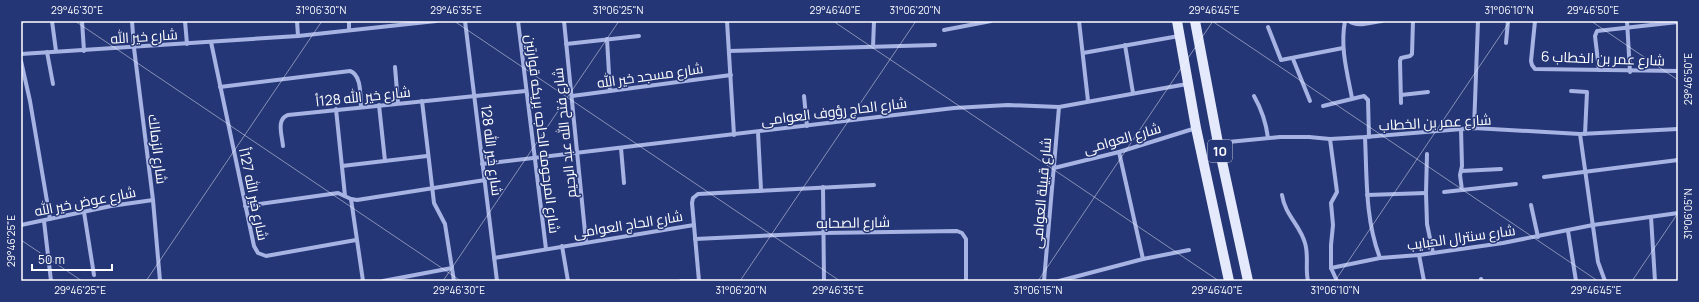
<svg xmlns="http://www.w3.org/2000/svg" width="1699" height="302" font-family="Manrope,Cairo,sans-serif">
<rect width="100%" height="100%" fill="#253677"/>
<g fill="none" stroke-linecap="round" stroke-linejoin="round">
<g stroke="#a6b3e3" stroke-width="4">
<polyline points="52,21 56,51"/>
<polyline points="82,21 84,51"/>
<polyline points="132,21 134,48 153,200 160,281"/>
<polyline points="185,21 187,44"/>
<polyline points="297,21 298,36"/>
<polyline points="465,21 497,281"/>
<polyline points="518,21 546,249"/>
<polyline points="564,21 586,242"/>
<polyline points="727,21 734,135"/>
<polyline points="1079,21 1088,101"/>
<path d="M1345 21C1340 47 1347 72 1352 98"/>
<path d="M1349 21C1358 28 1371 22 1382 21"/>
<polyline points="1535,21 1531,61 1532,65 1535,69 1678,71"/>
<polyline points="1627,21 1630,72"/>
<polyline points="1268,27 1281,60 1343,48"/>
<polyline points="349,30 349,21"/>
<polyline points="944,30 991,21"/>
<polyline points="607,39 610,91"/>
<polyline points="211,42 254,246 258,253 266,256 356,240"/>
<polyline points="1506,43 1508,21"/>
<polyline points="566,44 639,36"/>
<polyline points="1125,45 1133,93"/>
<polyline points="873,47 874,21"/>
<polyline points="729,51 935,45"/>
<polyline points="47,52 53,84"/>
<polyline points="1083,53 1179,36"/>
<polyline points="21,54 298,36 436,21"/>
<polyline points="1293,59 1310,101"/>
<polyline points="21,61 30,101 50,219"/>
<polyline points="395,67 398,103"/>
<polyline points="1599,70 1595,36 1597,31 1678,22"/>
<path d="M220 87 350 71C362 75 360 96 361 107"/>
<polyline points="1571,91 1587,92 1585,134"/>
<polyline points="1401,95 1428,92"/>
<polyline points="572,96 731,75"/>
<polyline points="804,96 807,126"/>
<path d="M1254 96C1262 110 1266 122 1268 138"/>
<polyline points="422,101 434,203 445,224 454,281"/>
<polyline points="1401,103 1400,61 1401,58 1410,56 1412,54 1413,21"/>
<polyline points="379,105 385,161"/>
<polyline points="1323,106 1364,96 1368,100 1369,137"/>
<polyline points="336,109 345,196"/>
<polyline points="1474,128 1478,21"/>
<polyline points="1461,129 1462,166 1460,175 1462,190"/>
<polyline points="758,132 761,190"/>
<polyline points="1580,134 1598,262 1605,281"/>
<path d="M1365 137C1367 178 1365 219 1380 258"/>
<polyline points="1330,139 1337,192 1331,203 1333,225 1331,245 1331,268 1337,281"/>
<polyline points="1218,143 1280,137 1309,137 1330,139 1365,137 1474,128 1580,134 1678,129"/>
<path d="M283 146C282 135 276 119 288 115L526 91"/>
<polyline points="621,148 624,183"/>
<polyline points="1119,152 1143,259"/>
<polyline points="1427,154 1426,193 1427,224 1433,253"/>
<polyline points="482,164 954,108 1008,105 1059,107 1187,84"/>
<polyline points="342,166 427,156"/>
<polyline points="1054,168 1119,152 1196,128"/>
<polyline points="1461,171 1501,169"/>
<polyline points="1544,177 1678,160"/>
<polyline points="823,187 824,281"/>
<polyline points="1444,192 1516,184"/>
<path d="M1282 195C1285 215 1300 225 1305 243 1309 256 1305 269 1308 281"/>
<polyline points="1367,195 1426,193"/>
<polyline points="351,199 363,281"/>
<polyline points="1531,205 1538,237"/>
<polyline points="245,206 338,193 351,199 357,200 485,180"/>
<polyline points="84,212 94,275"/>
<polyline points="1651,217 1655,281"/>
<polyline points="44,221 51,281"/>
<polyline points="21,225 111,206 153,200"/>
<polyline points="1568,231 1576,281"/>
<polyline points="695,239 823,233 957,231 962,233 966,239 966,281"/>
<polyline points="562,246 568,281"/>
<polyline points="1419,255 1424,281"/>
<polyline points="494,258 694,225"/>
<polyline points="1331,268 1380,258 1419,255 1503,243 1593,225 1678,213"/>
<polyline points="1481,279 1482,281"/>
<polyline points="383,281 452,268"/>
<polyline points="681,281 699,281"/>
<polyline points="699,281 692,203 693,198 698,194 874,185"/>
<polyline points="1044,281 1059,107"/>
<polyline points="1059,281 1143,259 1189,250"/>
</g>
<g stroke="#e5e9fc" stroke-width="10">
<polyline points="1177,21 1196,128 1229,281"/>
<polyline points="1195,21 1218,143 1248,281"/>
</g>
</g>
<path fill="none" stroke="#fff" stroke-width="1" stroke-opacity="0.45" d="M75 21 461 281M454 21 840 281M833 21 1219 281M1212 21 1598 281M1591 21 1678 80M21 26 24 21M21 240 82 281M146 281 322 21M443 281 619 21M740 281 916 21M1038 281 1213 21M1335 281 1510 21M1632 281 1678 213"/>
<g text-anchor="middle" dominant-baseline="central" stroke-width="3" stroke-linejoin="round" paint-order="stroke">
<rect fill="#253677" stroke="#bec3d6" stroke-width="1" x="1208" y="140" width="24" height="22" rx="3"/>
<g font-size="13" font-weight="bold" fill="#fff">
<text x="1220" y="151">10</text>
</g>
<g font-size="14" fill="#fff" stroke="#253677">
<text transform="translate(144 36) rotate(-4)">شارع خير الله</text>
<text transform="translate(1603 58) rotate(2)">شارع عمر بن الخطاب 6</text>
<text transform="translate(650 75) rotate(-8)">شارع مسجد خير الله</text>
<text transform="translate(363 96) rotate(-6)">شارع خير الله 128أ</text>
<text transform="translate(834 111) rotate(-7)">شارع الحاج رؤوف العوامى</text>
<text transform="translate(1435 122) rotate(-3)">شارع عمر بن الخطاب</text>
<text transform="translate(564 133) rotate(-96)">شارع فتح الله عبد الرحيم</text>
<text transform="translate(543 134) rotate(83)">شارع المرحومه الحاجه بريكه قوارتين</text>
<text transform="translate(1122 138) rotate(-16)">شارع العوامى</text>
<text transform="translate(158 149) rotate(83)">شارع الزمالك</text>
<text transform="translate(492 150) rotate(83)">شارع خير الله 128</text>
<text transform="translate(1041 193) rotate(-85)">شارع قبيلة العوامى</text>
<text transform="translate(254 194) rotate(78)">شارع خير الله 127أ</text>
<text transform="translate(85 201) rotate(-11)">شارع عوض خير الله</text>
<text transform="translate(853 222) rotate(-1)">شارع الصحابه</text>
<text transform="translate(628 224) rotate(-9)">شارع الحاج العوامى</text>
<text transform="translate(1461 237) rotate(-8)">شارع سنترال الحبايب</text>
</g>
</g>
<rect width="1699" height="302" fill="none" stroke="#253677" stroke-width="44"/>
<path d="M32 264v6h80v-6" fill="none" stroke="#ffffff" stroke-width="2"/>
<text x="38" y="264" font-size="12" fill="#ffffff" stroke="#253677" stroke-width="3" paint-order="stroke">50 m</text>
<rect x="22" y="22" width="1655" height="258" fill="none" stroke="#fff" stroke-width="1.5"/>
<g font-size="10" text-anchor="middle" fill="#fff">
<text x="77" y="14">29°46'30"E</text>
<text x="321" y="14">31°06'30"N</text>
<text x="456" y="14">29°46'35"E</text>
<text x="618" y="14">31°06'25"N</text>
<text x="835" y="14">29°46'40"E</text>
<text x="915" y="14">31°06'20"N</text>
<text x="1214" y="14">29°46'45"E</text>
<text x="1509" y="14">31°06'10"N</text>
<text x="1593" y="14">29°46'50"E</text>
<text transform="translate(1688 79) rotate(-90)" y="4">29°46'50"E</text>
<text transform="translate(1688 214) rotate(-90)" y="4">31°06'05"N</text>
<text transform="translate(11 241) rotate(-90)" y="4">29°46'25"E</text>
<text x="80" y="294">29°46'25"E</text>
<text x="459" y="294">29°46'30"E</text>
<text x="741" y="294">31°06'20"N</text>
<text x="838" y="294">29°46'35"E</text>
<text x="1038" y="294">31°06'15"N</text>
<text x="1217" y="294">29°46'40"E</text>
<text x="1335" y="294">31°06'10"N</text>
<text x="1596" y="294">29°46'45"E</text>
</g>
</svg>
